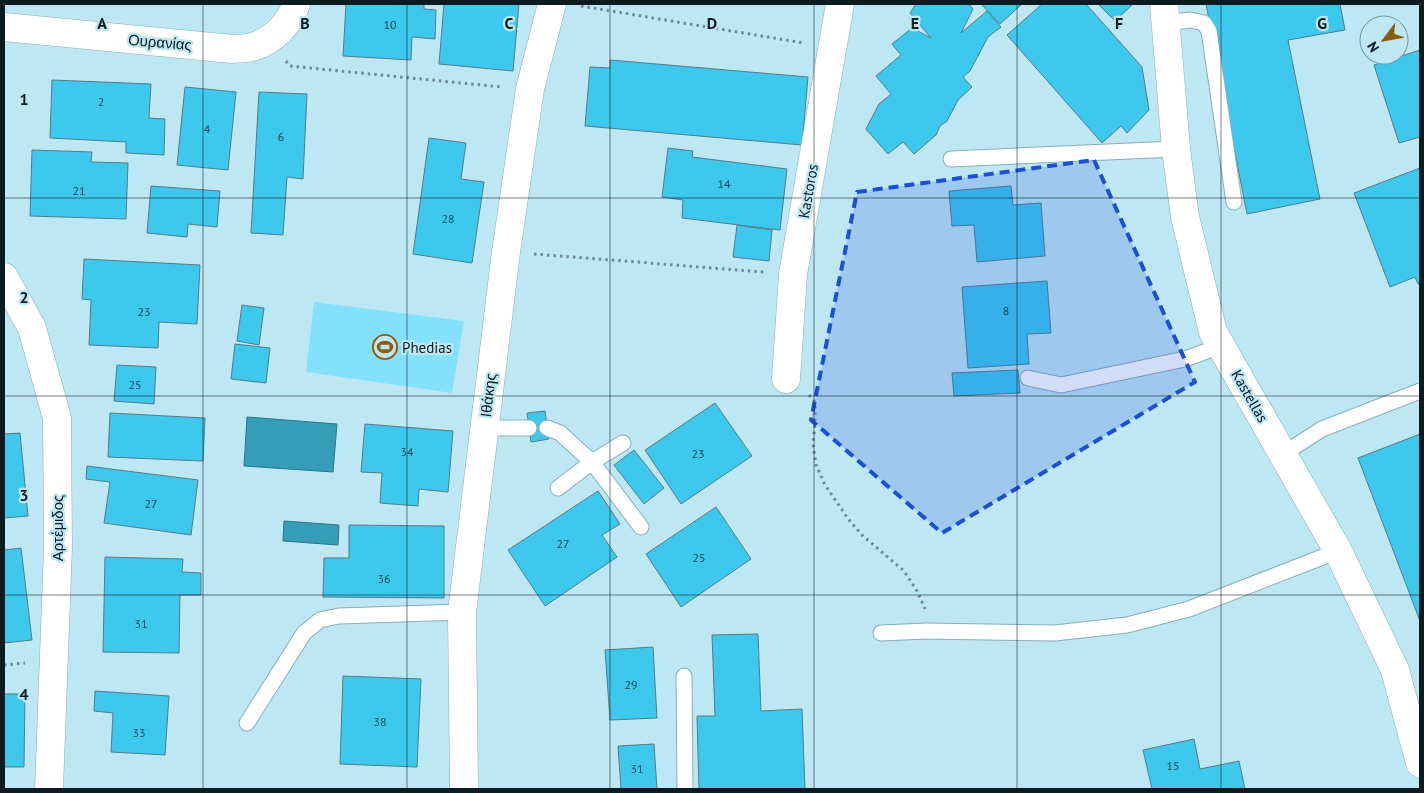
<svg xmlns="http://www.w3.org/2000/svg" width="1424" height="793" font-family="'PT Sans',sans-serif">
<rect width="100%" height="100%" fill="#bee7f4"/>
<polygon fill="#84e1fe" points="314,302 464,321 452,393 306,372"/>
<g fill="#369db9" stroke="#29768b">
<polygon points="247,417 337,424 333,472 244,466"/>
<polygon points="284,521 339,525 338,545 283,541"/>
</g>
<g fill="#3cc9ed" stroke="#567b87">
<polygon points="346,4 424,4 424,9 436,10 435,39 412,37 411,60 343,56"/>
<polygon points="444,4 519,4 513,71 439,64"/>
<polygon points="916,4 969,4 973,9 961,33 987,11 1001,27 988,37 970,71 963,77 972,87 958,100 947,121 940,126 936,135 914,154 903,142 888,154 866,129 879,104 891,94 876,76 901,55 892,44 912,28 931,38 910,13"/>
<polygon points="981,4 1022,4 1000,24"/>
<polygon points="1042,4 1086,4 1142,67 1149,110 1127,133 1121,126 1102,143 1007,35"/>
<polygon points="1098,4 1133,4 1115,21"/>
<polygon points="1206,4 1340,4 1345,30 1288,40 1320,199 1247,214"/>
<polygon points="1420,50 1420,137 1399,143 1374,65"/>
<polygon points="610,60 808,77 802,145 585,126 590,67 610,68"/>
<polygon points="52,80 151,84 149,118 165,119 164,155 126,153 126,142 50,138"/>
<polygon points="185,87 236,92 228,170 177,165"/>
<polygon points="259,92 307,94 303,179 287,177 283,235 251,233"/>
<polygon points="429,138 466,143 461,179 484,182 472,263 413,254"/>
<polygon points="668,148 693,151 692,157 787,169 780,230 682,218 683,200 662,197"/>
<polygon points="32,150 92,152 91,162 128,163 126,219 30,216"/>
<polygon points="1420,168 1420,284 1418,284 1415,277 1390,287 1354,193"/>
<polygon points="151,186 220,191 217,227 188,224 187,237 147,233"/>
<polygon points="1011,186 1013,205 1041,203 1045,256 977,262 974,225 952,226 949,191"/>
<polygon points="737,225 772,230 769,261 733,257"/>
<polygon points="84,259 200,265 197,324 159,322 158,348 89,345 91,300 82,299"/>
<polygon points="1047,281 1051,333 1027,334 1029,364 968,368 962,287"/>
<polygon points="242,305 264,308 259,345 237,341"/>
<polygon points="235,344 270,348 266,383 231,379"/>
<polygon points="117,365 156,367 154,404 114,401"/>
<polygon points="1018,370 1020,393 954,396 952,373"/>
<polygon points="715,403 752,456 681,504 645,450"/>
<polygon points="545,411 549,439 531,442 527,413"/>
<polygon points="110,413 205,418 203,461 108,457"/>
<polygon points="365,424 453,431 448,492 419,489 418,506 380,503 382,473 361,472"/>
<polygon points="20,433 28,516 4,518 4,434"/>
<polygon points="1420,434 1420,621 1358,458"/>
<polygon points="634,450 664,488 644,504 614,465"/>
<polygon points="87,466 198,480 191,535 104,523 110,482 86,479"/>
<polygon points="598,491 620,524 602,535 617,557 545,606 508,550"/>
<polygon points="716,507 751,559 681,607 646,554"/>
<polygon points="349,525 444,526 444,598 323,597 324,558 349,558"/>
<polygon points="21,548 32,640 4,643 4,550"/>
<polygon points="105,557 183,559 182,572 201,573 201,595 180,595 179,653 103,652"/>
<polygon points="758,634 761,711 802,709 805,789 699,789 697,716 715,716 712,635"/>
<polygon points="653,647 657,718 610,720 605,650"/>
<polygon points="343,676 421,679 417,767 340,764"/>
<polygon points="95,691 169,696 165,755 111,752 113,713 94,711"/>
<polygon points="4,694 25,694 24,767 4,767"/>
<polygon points="1194,739 1200,769 1239,761 1245,789 1152,789 1143,750"/>
<polygon points="654,744 657,789 621,789 618,746"/>
</g>
<g fill="none" stroke-linecap="round" stroke-linejoin="round">
<defs>
<g id="service">
<polyline points="1166,23 1190,20 1204,23 1209,31 1234,202"/>
<polyline points="951,159 1176,149"/>
<polyline points="1028,378 1061,385 1185,359 1221,346"/>
<polyline points="484,428 529,428"/>
<polyline points="547,428 560,433 592,462 641,527"/>
<polyline points="1283,454 1322,429 1420,391"/>
<polyline points="558,488 592,462 623,443"/>
<polyline points="881,633 927,631 1055,633 1127,625 1189,609 1338,551"/>
<polyline points="684,676 685,789"/>
<polyline points="247,723 304,633 320,620 339,616 462,612"/>
</g>
<g id="minor">
<polyline points="1164,4 1176,149 1185,217 1213,332 1338,551 1395,670 1420,763"/>
<path d="M4 27 232 49C238 48 246 49 252 47 273 41 290 24 296 4"/>
<polyline points="4,277 32,328 57,418 58,547 49,789"/>
<polyline points="786,379 793,274 840,4"/>
<polyline points="464,789 462,612 506,252 530,89 552,4"/>
</g>
</defs>
<use href="#service" stroke="#87aebb" stroke-width="17"/>
<use href="#minor" stroke="#87aebb" stroke-width="29"/>
<g stroke="#6d8a93" stroke-width="3" stroke-dasharray="2.5 4" stroke-linecap="butt">
<polyline points="581,6 804,43"/>
<polyline points="286,61 290,66 502,87"/>
<polyline points="534,254 764,272"/>
<polyline points="809,395 815,402 815,425 813,443 816,465 825,485 849,520 862,535 904,571 917,591 925,609"/>
<polyline points="4,665 25,663"/>
</g>
<use href="#service" stroke="#fff" stroke-width="15"/>
<use href="#minor" stroke="#fff" stroke-width="28"/>
</g>
<path fill="#1d4ed8" fill-opacity="0.2" stroke="#1d4ed8" stroke-width="4" stroke-dasharray="10 6" stroke-linejoin="round" d="M1094 160 1195 382 942 533 811 420 857 192Z"/>
<path fill="none" stroke="#0c1b20" stroke-width="1" stroke-opacity="0.55" d="M203 4V789M407 4V789M610 4V789M814 4V789M1017 4V789M1221 4V789M4 198H1420M4 396H1420M4 595H1420"/>
<defs>
<symbol id="stadium-ring" viewBox="-11 -11 22 22"><circle r="9.5" fill="#bee7f4" stroke="#8e5a0b" stroke-width="1.5"/><path d="M0-5a6.5 5 0 1 0 0 10a6.5 5 0 1 0 0-10ZM-3.5-1.8h7v3.6h-7Z" fill="#8e5a0b"/></symbol>
</defs>
<g fill-rule="evenodd">
<use href="#stadium-ring" x="371" y="333" width="28" height="28"/>
</g>
<g text-anchor="middle" dominant-baseline="central" stroke-width="4.5" stroke-linejoin="round" paint-order="stroke">
<g font-size="12" fill="#184653">
<text x="390" y="24">10</text>
<text x="101" y="101">2</text>
<text x="207" y="128">4</text>
<text x="281" y="136">6</text>
<text x="724" y="183">14</text>
<text x="79" y="190">21</text>
<text x="448" y="218">28</text>
<text x="1006" y="310">8</text>
<text x="144" y="311">23</text>
<text x="135" y="384">25</text>
<text x="407" y="451">34</text>
<text x="698" y="453">23</text>
<text x="151" y="503">27</text>
<text x="563" y="543">27</text>
<text x="699" y="557">25</text>
<text x="384" y="578">36</text>
<text x="141" y="623">31</text>
<text x="631" y="684">29</text>
<text x="380" y="721">38</text>
<text x="139" y="732">33</text>
<text x="1173" y="765">15</text>
<text x="637" y="768">31</text>
</g>
<g font-size="15" fill="#0c1b20" stroke="#bee7f4">
<text transform="translate(160 42) rotate(5)">Ουρανίας</text>
<text transform="translate(808 191) rotate(-80)">Kastoros</text>
<text transform="translate(488 395) rotate(-83)">Ιθάκης</text>
<text transform="translate(1250 396) rotate(60)">Kastellas</text>
<text transform="translate(57 528) rotate(-90)">Αρτέμιδος</text>
</g>
<g font-size="15" fill="#0c1b20" stroke="#bee7f4" text-anchor="start">
<text x="402" y="347">Phedias</text>
</g>
</g>
<g font-size="16" text-anchor="middle" font-weight="bold" fill="#0c1b20" stroke="#bee7f4" stroke-width="4.5" stroke-linejoin="round" paint-order="stroke">
<text x="102" y="29">A</text>
<text x="305" y="29">B</text>
<text x="509" y="29">C</text>
<text x="712" y="29">D</text>
<text x="915" y="29">E</text>
<text x="1119" y="29">F</text>
<text x="1322" y="29">G</text>
<text x="24" y="105">1</text>
<text x="24" y="303">2</text>
<text x="24" y="501">3</text>
<text x="24" y="700">4</text>
</g>
<rect width="1424" height="793" fill="none" stroke="#0c1b20" stroke-width="10"/>
<g transform="translate(1384 40) rotate(238)"><circle r="24" fill="#bee7f4" stroke="#77959f"/>
<path d="M0-4L9 19L0 12L-9 19Z" fill="#8e5a0b"/>
<text y="-8" font-size="14" font-weight="bold" text-anchor="middle" fill="#0c1b20">N</text>
</g>
</svg>
